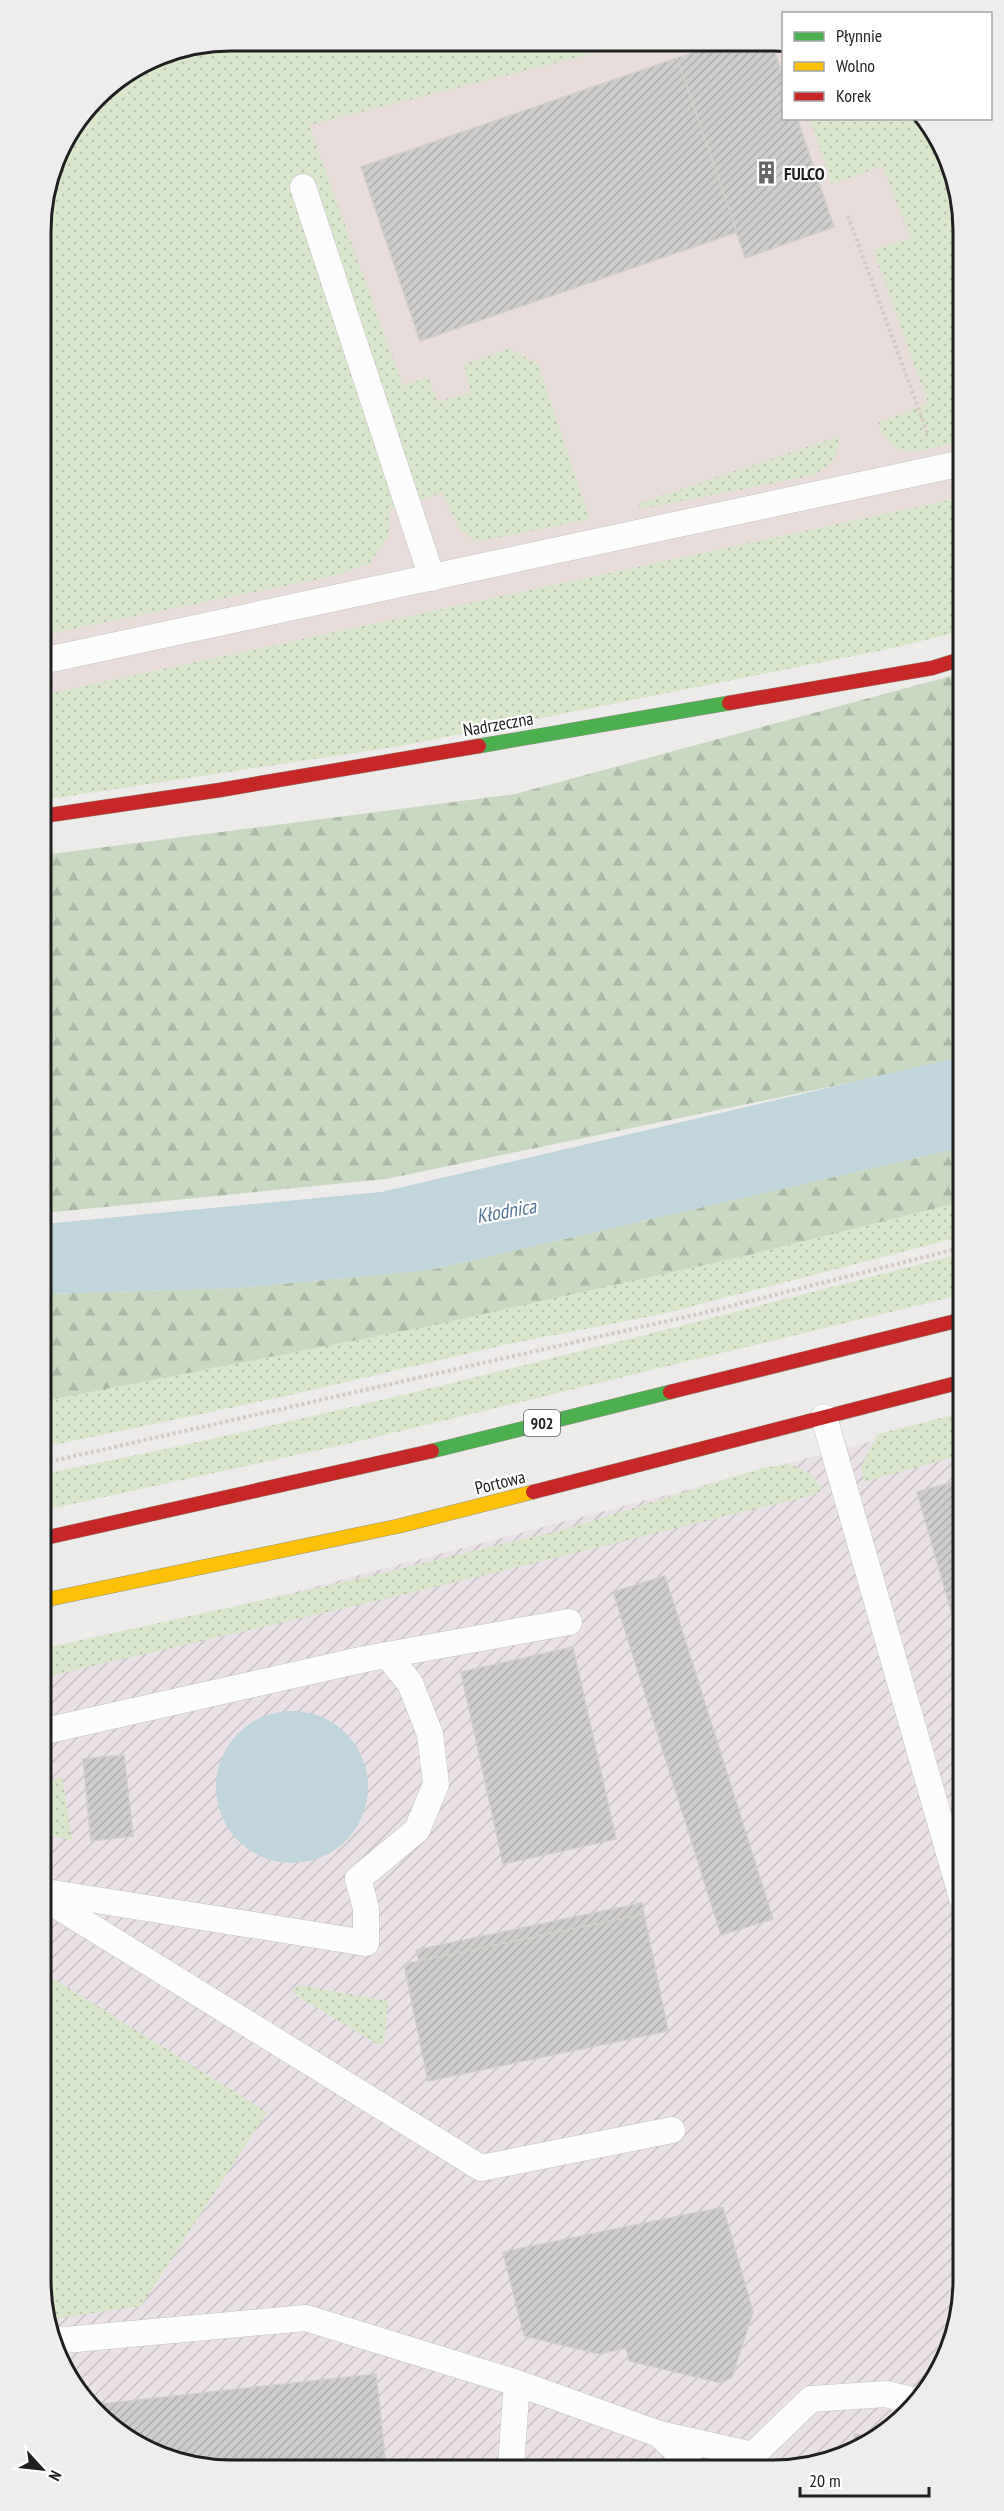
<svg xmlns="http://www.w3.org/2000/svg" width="1004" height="2511" font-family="'PT Sans Narrow',sans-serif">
<defs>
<pattern id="industrial-furrows" width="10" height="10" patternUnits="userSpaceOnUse" patternTransform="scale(1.5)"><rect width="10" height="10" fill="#eae1e6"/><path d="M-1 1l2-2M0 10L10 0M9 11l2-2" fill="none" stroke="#c8c1c5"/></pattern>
<pattern id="grass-dots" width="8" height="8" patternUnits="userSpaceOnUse" patternTransform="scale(1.5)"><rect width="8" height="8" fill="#d9e6cb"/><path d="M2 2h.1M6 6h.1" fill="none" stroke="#bac5ae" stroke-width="1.8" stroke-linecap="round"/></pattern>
<pattern id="forest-firs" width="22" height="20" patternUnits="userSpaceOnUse" patternTransform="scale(1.5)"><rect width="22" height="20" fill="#c9d8c1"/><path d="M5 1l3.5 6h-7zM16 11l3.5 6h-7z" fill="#acb9a5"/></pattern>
<pattern id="building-hatch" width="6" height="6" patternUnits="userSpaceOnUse" patternTransform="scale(1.5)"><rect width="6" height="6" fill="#ceccca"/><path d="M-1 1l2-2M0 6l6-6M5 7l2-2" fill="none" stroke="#b0afad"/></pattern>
</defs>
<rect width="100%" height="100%" fill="#edebe9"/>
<polygon fill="#e9dddc" points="231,41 783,44 784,118 920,119 957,182 958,498 42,695 41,219 60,147 105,88 159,55"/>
<polygon fill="url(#industrial-furrows)" points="961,1418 963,2292 949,2352 916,2405 868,2445 822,2464 194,2467 147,2451 97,2415 47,2329 45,1657"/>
<g fill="url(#grass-dots)">
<polygon points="231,41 635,43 309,125 403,386 428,377 438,402 471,392 464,365 509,348 538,364 590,519 475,542 458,527 442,493 390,509 389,535 369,564 334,576 42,635 41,219 60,147 105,88 159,55"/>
<path d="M810 119H920L957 182 958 441C937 447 909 459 890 444 885 439 881 429 878 423L928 403 873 250 911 238 882 166 832 184Z"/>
<path d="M839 436C839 458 832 462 815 475L645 508 639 507 638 504Z"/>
<polygon points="958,498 958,632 889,649 400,746 43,800 42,695"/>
<polygon points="960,1202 960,1237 662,1314 509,1344 277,1398 44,1447 44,1401 749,1255"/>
<path d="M960 1254V1295L360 1441 45 1510 44 1474C352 1413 656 1332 960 1254Z"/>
<polygon points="961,1413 961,1455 864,1482 861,1467 878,1434"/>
<polygon points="790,1464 811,1474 822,1488 817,1494 411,1593 45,1677 45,1648 327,1586 566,1529 762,1468"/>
<polygon points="62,1777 72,1840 46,1835 45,1781"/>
<polygon points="46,1974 267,2112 141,2306 47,2320"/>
<polygon points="298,1985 388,2001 384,2044 379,2045 295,1995 293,1990"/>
</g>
<g fill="url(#forest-firs)">
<polygon points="958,674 960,1057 858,1081 386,1179 44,1213 43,855 515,794"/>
<polygon points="960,1148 960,1202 749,1255 434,1325 44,1401 44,1294 237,1288 430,1270"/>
</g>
<g fill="#c0d5dc">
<polygon points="960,1057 960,1148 430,1270 237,1288 44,1294 44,1224 381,1192"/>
<circle cx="292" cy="1787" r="76"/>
</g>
<g fill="url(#building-hatch)" stroke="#d0cdca" stroke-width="1.5">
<polygon points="719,44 772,44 784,79 784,118 797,118 834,227 745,258 677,58"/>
<polygon points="677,58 737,232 420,341 361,167"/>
<polygon points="961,1480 961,1646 917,1492"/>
<polygon points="665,1576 773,1919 721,1935 613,1592"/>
<polygon points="573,1647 616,1839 503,1864 461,1672"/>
<polygon points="124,1755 133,1836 91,1841 83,1759"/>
<polygon points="642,1903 644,1914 419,1961 416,1950"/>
<polygon points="644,1914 668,2031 428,2081 404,1964"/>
<polygon points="723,2207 753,2312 732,2377 721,2383 629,2361 626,2348 599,2354 524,2336 503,2252"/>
<polygon points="376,2374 386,2466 194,2467 147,2451 97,2415 91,2405"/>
<polygon points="855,2434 875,2439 868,2445 851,2452"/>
</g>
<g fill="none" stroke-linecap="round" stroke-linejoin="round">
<defs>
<g id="lane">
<polyline points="303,187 432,578"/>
<polyline points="42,661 958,464"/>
<polyline points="824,1417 962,1898"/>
<polyline points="45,1731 365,1659 569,1622"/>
<polyline points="46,1892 366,1943 366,1908 358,1879 417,1830 436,1784 430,1734 410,1683 387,1655"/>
<polyline points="46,1899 481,2168 672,2130"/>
<polyline points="54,2341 306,2318 517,2383 511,2465"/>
<polyline points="517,2383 659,2434 691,2465"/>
<polyline points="659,2434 753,2455 811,2399 886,2394 919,2402"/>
</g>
<g id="fast">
<polyline points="479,746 729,703"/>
<polyline points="432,1451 670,1392"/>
</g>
<polyline id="slow" points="45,1600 399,1526 533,1492"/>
<g id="jam">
<polyline points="729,703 932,668 958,660"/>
<polyline points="43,816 220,790 479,746"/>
<polyline points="670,1392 960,1320"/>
<polyline points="533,1492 961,1382"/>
<polyline points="45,1538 432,1451"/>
</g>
</defs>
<use href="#lane" stroke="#c3c2c1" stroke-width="27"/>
<use href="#fast" stroke="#939483" stroke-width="15"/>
<use href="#slow" stroke="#939483" stroke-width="15"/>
<use href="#jam" stroke="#939483" stroke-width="15"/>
<g stroke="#d5cac8" stroke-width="4" stroke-dasharray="3 3" stroke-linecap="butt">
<polyline points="848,216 928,435"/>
<polyline points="44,1463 707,1312 960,1248"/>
</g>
<use href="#lane" stroke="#fcfcfc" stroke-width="26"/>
<use href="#fast" stroke="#4caf50" stroke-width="14"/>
<use href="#slow" stroke="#ffc107" stroke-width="14"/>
<use href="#jam" stroke="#c62828" stroke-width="14"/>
</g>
<defs>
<symbol id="building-bare" viewBox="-9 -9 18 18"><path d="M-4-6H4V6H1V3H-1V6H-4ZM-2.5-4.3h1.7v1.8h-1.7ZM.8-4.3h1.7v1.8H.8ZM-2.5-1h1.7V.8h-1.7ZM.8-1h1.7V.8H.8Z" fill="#676666" stroke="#fff" stroke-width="2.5" paint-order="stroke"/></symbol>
</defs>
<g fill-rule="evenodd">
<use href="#building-bare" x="750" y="156" width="33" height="33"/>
</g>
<g text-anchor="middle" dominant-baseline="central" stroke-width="4.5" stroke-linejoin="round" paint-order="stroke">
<rect fill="#fff" stroke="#626262" stroke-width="1.5" x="524" y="1410" width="36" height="26" rx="4.5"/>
<g font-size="16" font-weight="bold" fill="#1f1f1f">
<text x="542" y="1423">902</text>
</g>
<g font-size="18" font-weight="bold" fill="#1f1f1f" stroke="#fff" text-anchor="start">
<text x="784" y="173">FULCO</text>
</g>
<g font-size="18" fill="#1f1f1f" stroke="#fff">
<text transform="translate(498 724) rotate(-10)">Nadrzeczna</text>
<text transform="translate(500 1482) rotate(-14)">Portowa</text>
</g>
<g font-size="20" font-style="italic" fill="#54769c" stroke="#fff">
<text transform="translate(506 1211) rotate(-10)">Kłodnica</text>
</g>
</g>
<path d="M0 0H1004V2511H0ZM231 51H773A180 180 0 0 1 953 231V2280A180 180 0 0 1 773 2460H231A180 180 0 0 1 51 2280V231A180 180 0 0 1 231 51Z" fill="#ededed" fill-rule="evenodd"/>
<path fill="none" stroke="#1f1f1f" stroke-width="3" d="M231 51H773A180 180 0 0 1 953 231V2280A180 180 0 0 1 773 2460H231A180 180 0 0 1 51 2280V231A180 180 0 0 1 231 51Z"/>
<rect x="782" y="12" width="210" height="108" fill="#ffffff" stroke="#a5a5a5" stroke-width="1.5"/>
<rect x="794" y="32" width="30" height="9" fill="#4caf50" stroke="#a5a5a5" stroke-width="1.5"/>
<text x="836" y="42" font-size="18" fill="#1f1f1f">Płynnie</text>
<rect x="794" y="62" width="30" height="9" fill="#ffc107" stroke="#a5a5a5" stroke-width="1.5"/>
<text x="836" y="72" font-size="18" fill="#1f1f1f">Wolno</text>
<rect x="794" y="92" width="30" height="9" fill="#c62828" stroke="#a5a5a5" stroke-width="1.5"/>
<text x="836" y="102" font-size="18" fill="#1f1f1f">Korek</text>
<g transform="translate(42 2469) rotate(117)" stroke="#ffffff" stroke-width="4.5" paint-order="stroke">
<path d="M0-4.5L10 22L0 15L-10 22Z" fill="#1f1f1f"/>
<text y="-9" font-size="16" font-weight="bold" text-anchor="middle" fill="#1f1f1f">N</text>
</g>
<path d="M800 2487v9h129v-9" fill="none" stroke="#1f1f1f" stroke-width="3"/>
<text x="809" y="2487" font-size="18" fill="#1f1f1f" stroke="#ffffff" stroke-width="4.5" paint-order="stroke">20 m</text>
</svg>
